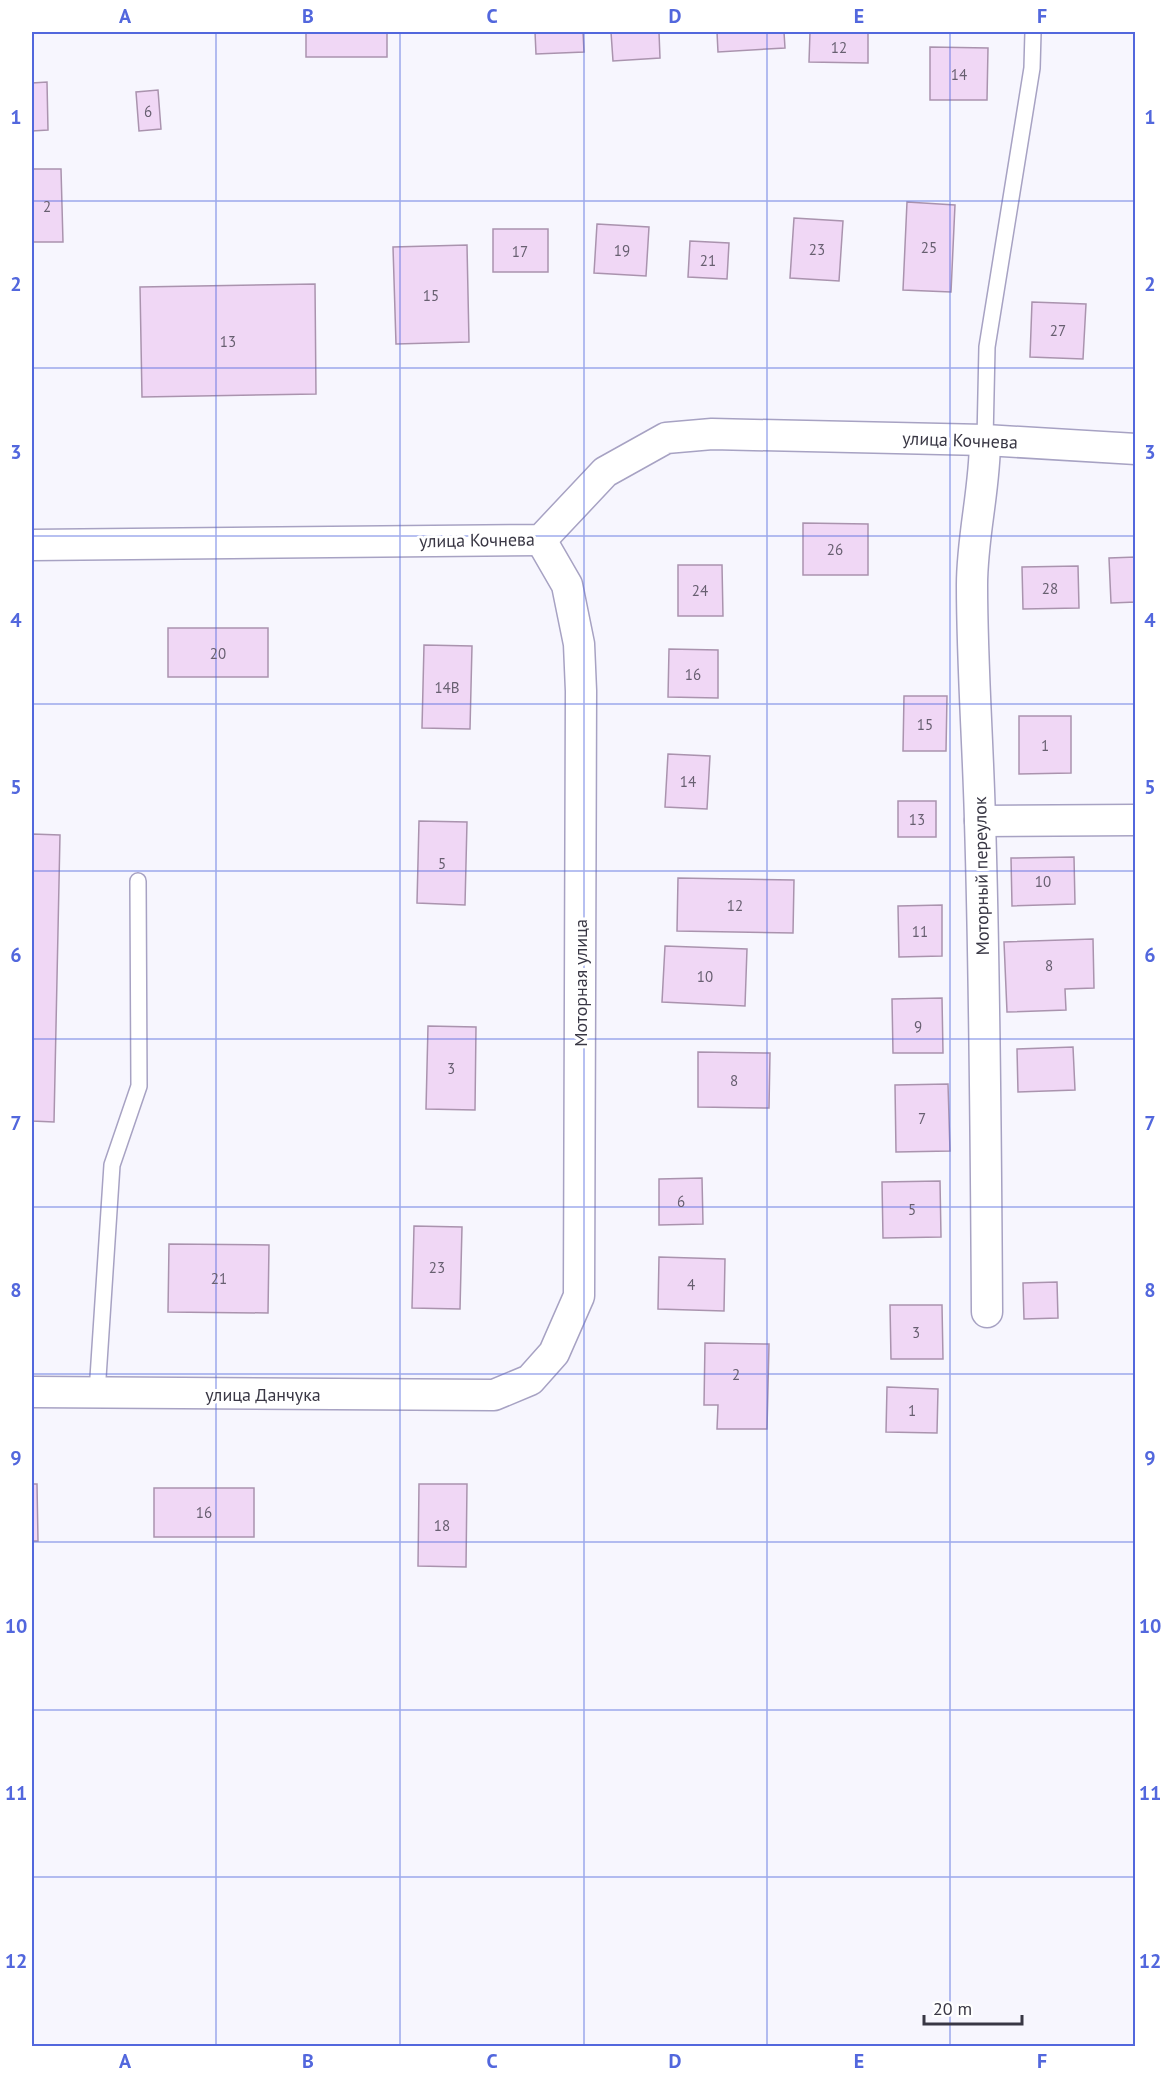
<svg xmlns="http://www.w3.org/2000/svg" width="1167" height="2078" font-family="'PT Sans',sans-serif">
<rect width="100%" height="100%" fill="#f7f6fe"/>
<g fill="#f0d7f5" stroke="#aa93ae" stroke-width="1.5">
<rect x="306" y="32" width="81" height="25"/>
<polygon points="535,32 583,32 584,52 536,54"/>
<polygon points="611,32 659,32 660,58 613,61"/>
<polygon points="717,32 784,32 785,48 718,52"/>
<polygon points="810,32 868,32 868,63 809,62"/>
<polygon points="930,47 988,48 987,100 930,100"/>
<polygon points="47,82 48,130 32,131 32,83"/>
<polygon points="158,90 161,129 139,131 136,92"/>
<polygon points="32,169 61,169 63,242 32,242"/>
<polygon points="907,202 955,205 951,292 903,290"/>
<polygon points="794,218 843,221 839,281 790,278"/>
<polygon points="597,224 649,227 646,276 594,273"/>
<rect x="493" y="229" width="55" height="43"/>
<polygon points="690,241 729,243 727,279 688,277"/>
<polygon points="467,245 469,342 396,344 393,247"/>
<polygon points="315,284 316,394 142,397 140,287"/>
<polygon points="1032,302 1086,304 1083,359 1030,357"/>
<polygon points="803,523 868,524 868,575 803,575"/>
<polygon points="1136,557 1136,602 1111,603 1109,558"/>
<polygon points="678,565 722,565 723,616 678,616"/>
<polygon points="1078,566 1079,608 1023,609 1022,567"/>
<rect x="168" y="628" width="100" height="49"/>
<polygon points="424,645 472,646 470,729 422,728"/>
<polygon points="669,649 718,650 718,698 668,697"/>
<polygon points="904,696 947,696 946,751 903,751"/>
<polygon points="1019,716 1071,716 1071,773 1019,774"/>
<polygon points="668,754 710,756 707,809 665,807"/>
<rect x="898" y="801" width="38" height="36"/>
<polygon points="419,821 467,822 465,905 417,903"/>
<polygon points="32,834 60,835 54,1122 32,1121"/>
<polygon points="1074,857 1075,904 1012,906 1011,858"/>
<polygon points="678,878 794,880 793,933 677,931"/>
<polygon points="942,905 942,956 899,957 898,906"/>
<polygon points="1093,939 1094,988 1065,989 1066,1010 1007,1012 1004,942"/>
<polygon points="665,946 747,949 745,1006 662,1002"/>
<polygon points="942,998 943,1053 893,1053 892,999"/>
<polygon points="428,1026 476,1027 475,1110 426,1109"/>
<polygon points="1073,1047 1075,1090 1018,1092 1017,1049"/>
<polygon points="698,1052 770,1053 769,1108 698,1107"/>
<polygon points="948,1084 950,1151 896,1152 895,1085"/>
<polygon points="702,1178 703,1224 659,1225 659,1179"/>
<polygon points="940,1181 941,1237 883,1238 882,1182"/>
<polygon points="414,1226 462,1227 460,1309 412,1308"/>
<polygon points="169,1244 269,1245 268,1313 168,1312"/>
<polygon points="659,1257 725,1259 724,1311 658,1309"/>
<polygon points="1057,1282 1058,1318 1024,1319 1023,1283"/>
<polygon points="890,1305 942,1305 943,1359 891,1359"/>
<polygon points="705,1343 769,1344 767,1429 717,1429 718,1405 704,1405"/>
<polygon points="887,1387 938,1389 937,1433 886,1432"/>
<polygon points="32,1484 37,1484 38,1541 32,1541"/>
<polygon points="419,1484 467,1484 466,1567 418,1566"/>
<rect x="154" y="1488" width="100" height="49"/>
</g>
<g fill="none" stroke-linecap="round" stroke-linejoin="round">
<defs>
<g id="lane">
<polyline points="985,440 987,347 1032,68 1033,32"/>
<polyline points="97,1393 112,1165 139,1086 138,881"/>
</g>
<g id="street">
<path d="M985 440C985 489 972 536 972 585 972 664 978 743 980 821 985 985 986 1149 987 1312"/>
<polyline points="32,545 541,540 605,472 666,438 712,434 985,440 1136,449"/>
<polyline points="980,821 1136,820"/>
<polyline points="32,1392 494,1395 530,1380 554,1353 579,1296 581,691 579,644 567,585 541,540"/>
</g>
</defs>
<use href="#lane" stroke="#a7a2c3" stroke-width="18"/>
<use href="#street" stroke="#a7a2c3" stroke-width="33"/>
<use href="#lane" stroke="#fff" stroke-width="15"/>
<use href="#street" stroke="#fff" stroke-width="30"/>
</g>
<path fill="none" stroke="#5267dd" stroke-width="1.5" stroke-opacity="0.55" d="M216 32V2046M400 32V2046M584 32V2046M767 32V2046M950 32V2046M32 201H1136M32 368H1136M32 536H1136M32 704H1136M32 871H1136M32 1039H1136M32 1207H1136M32 1374H1136M32 1542H1136M32 1710H1136M32 1877H1136"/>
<g text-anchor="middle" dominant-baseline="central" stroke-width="6" stroke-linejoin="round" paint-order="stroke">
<g font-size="15" fill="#675f70">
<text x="839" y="47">12</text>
<text x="959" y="74">14</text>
<text x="148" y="111">6</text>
<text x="47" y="206">2</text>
<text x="929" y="247">25</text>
<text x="817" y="249">23</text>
<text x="622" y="250">19</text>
<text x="520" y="251">17</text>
<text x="708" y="260">21</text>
<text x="431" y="295">15</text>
<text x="1058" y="330">27</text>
<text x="228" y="341">13</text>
<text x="835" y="549">26</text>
<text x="1050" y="588">28</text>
<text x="700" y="590">24</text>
<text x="218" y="653">20</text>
<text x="693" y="674">16</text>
<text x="447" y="687">14В</text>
<text x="925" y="724">15</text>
<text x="1045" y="745">1</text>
<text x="688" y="781">14</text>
<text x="917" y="819">13</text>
<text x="442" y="863">5</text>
<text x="1043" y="881">10</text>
<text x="735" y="905">12</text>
<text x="920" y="931">11</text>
<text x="1049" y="965">8</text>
<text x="705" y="976">10</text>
<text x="918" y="1026">9</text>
<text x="451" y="1068">3</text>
<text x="734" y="1080">8</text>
<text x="922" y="1118">7</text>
<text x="681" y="1201">6</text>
<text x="912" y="1209">5</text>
<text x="437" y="1267">23</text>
<text x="219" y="1278">21</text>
<text x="691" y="1284">4</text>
<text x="916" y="1332">3</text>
<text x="736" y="1374">2</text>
<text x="912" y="1410">1</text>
<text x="204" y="1512">16</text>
<text x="442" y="1525">18</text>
</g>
<g font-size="18" fill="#393744" stroke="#fff">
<text transform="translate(960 440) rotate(2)">улица Кочнева</text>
<text transform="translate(477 540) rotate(-1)">улица Кочнева</text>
<text transform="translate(981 876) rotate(-91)">Моторный переулок</text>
<text transform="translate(580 983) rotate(-90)">Моторная улица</text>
<text x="263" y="1394">улица Данчука</text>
</g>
</g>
<rect width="1167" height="2078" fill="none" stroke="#ffffff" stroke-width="66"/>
<path d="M924 2015v9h98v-9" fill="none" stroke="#393744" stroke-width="3"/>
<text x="933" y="2015" font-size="18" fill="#393744" stroke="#ffffff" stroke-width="4.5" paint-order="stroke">20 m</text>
<rect x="33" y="33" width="1101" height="2012" fill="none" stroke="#5267dd" stroke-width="2"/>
<g font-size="20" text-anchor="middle" font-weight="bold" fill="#5267dd">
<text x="125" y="23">A</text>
<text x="308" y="23">B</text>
<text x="492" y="23">C</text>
<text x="675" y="23">D</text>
<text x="859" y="23">E</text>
<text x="1042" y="23">F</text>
<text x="16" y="124">1</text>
<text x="1150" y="124">1</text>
<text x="16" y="291">2</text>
<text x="1150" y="291">2</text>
<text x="16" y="459">3</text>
<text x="1150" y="459">3</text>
<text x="16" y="627">4</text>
<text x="1150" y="627">4</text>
<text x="16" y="794">5</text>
<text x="1150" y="794">5</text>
<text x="16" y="962">6</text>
<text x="1150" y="962">6</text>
<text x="16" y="1130">7</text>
<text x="1150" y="1130">7</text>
<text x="16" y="1297">8</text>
<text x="1150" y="1297">8</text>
<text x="16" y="1465">9</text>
<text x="1150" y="1465">9</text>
<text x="16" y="1633">10</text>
<text x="1150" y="1633">10</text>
<text x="16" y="1800">11</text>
<text x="1150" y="1800">11</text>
<text x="16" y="1968">12</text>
<text x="1150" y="1968">12</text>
<text x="125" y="2068">A</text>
<text x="308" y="2068">B</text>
<text x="492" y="2068">C</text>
<text x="675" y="2068">D</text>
<text x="859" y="2068">E</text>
<text x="1042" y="2068">F</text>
</g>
</svg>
